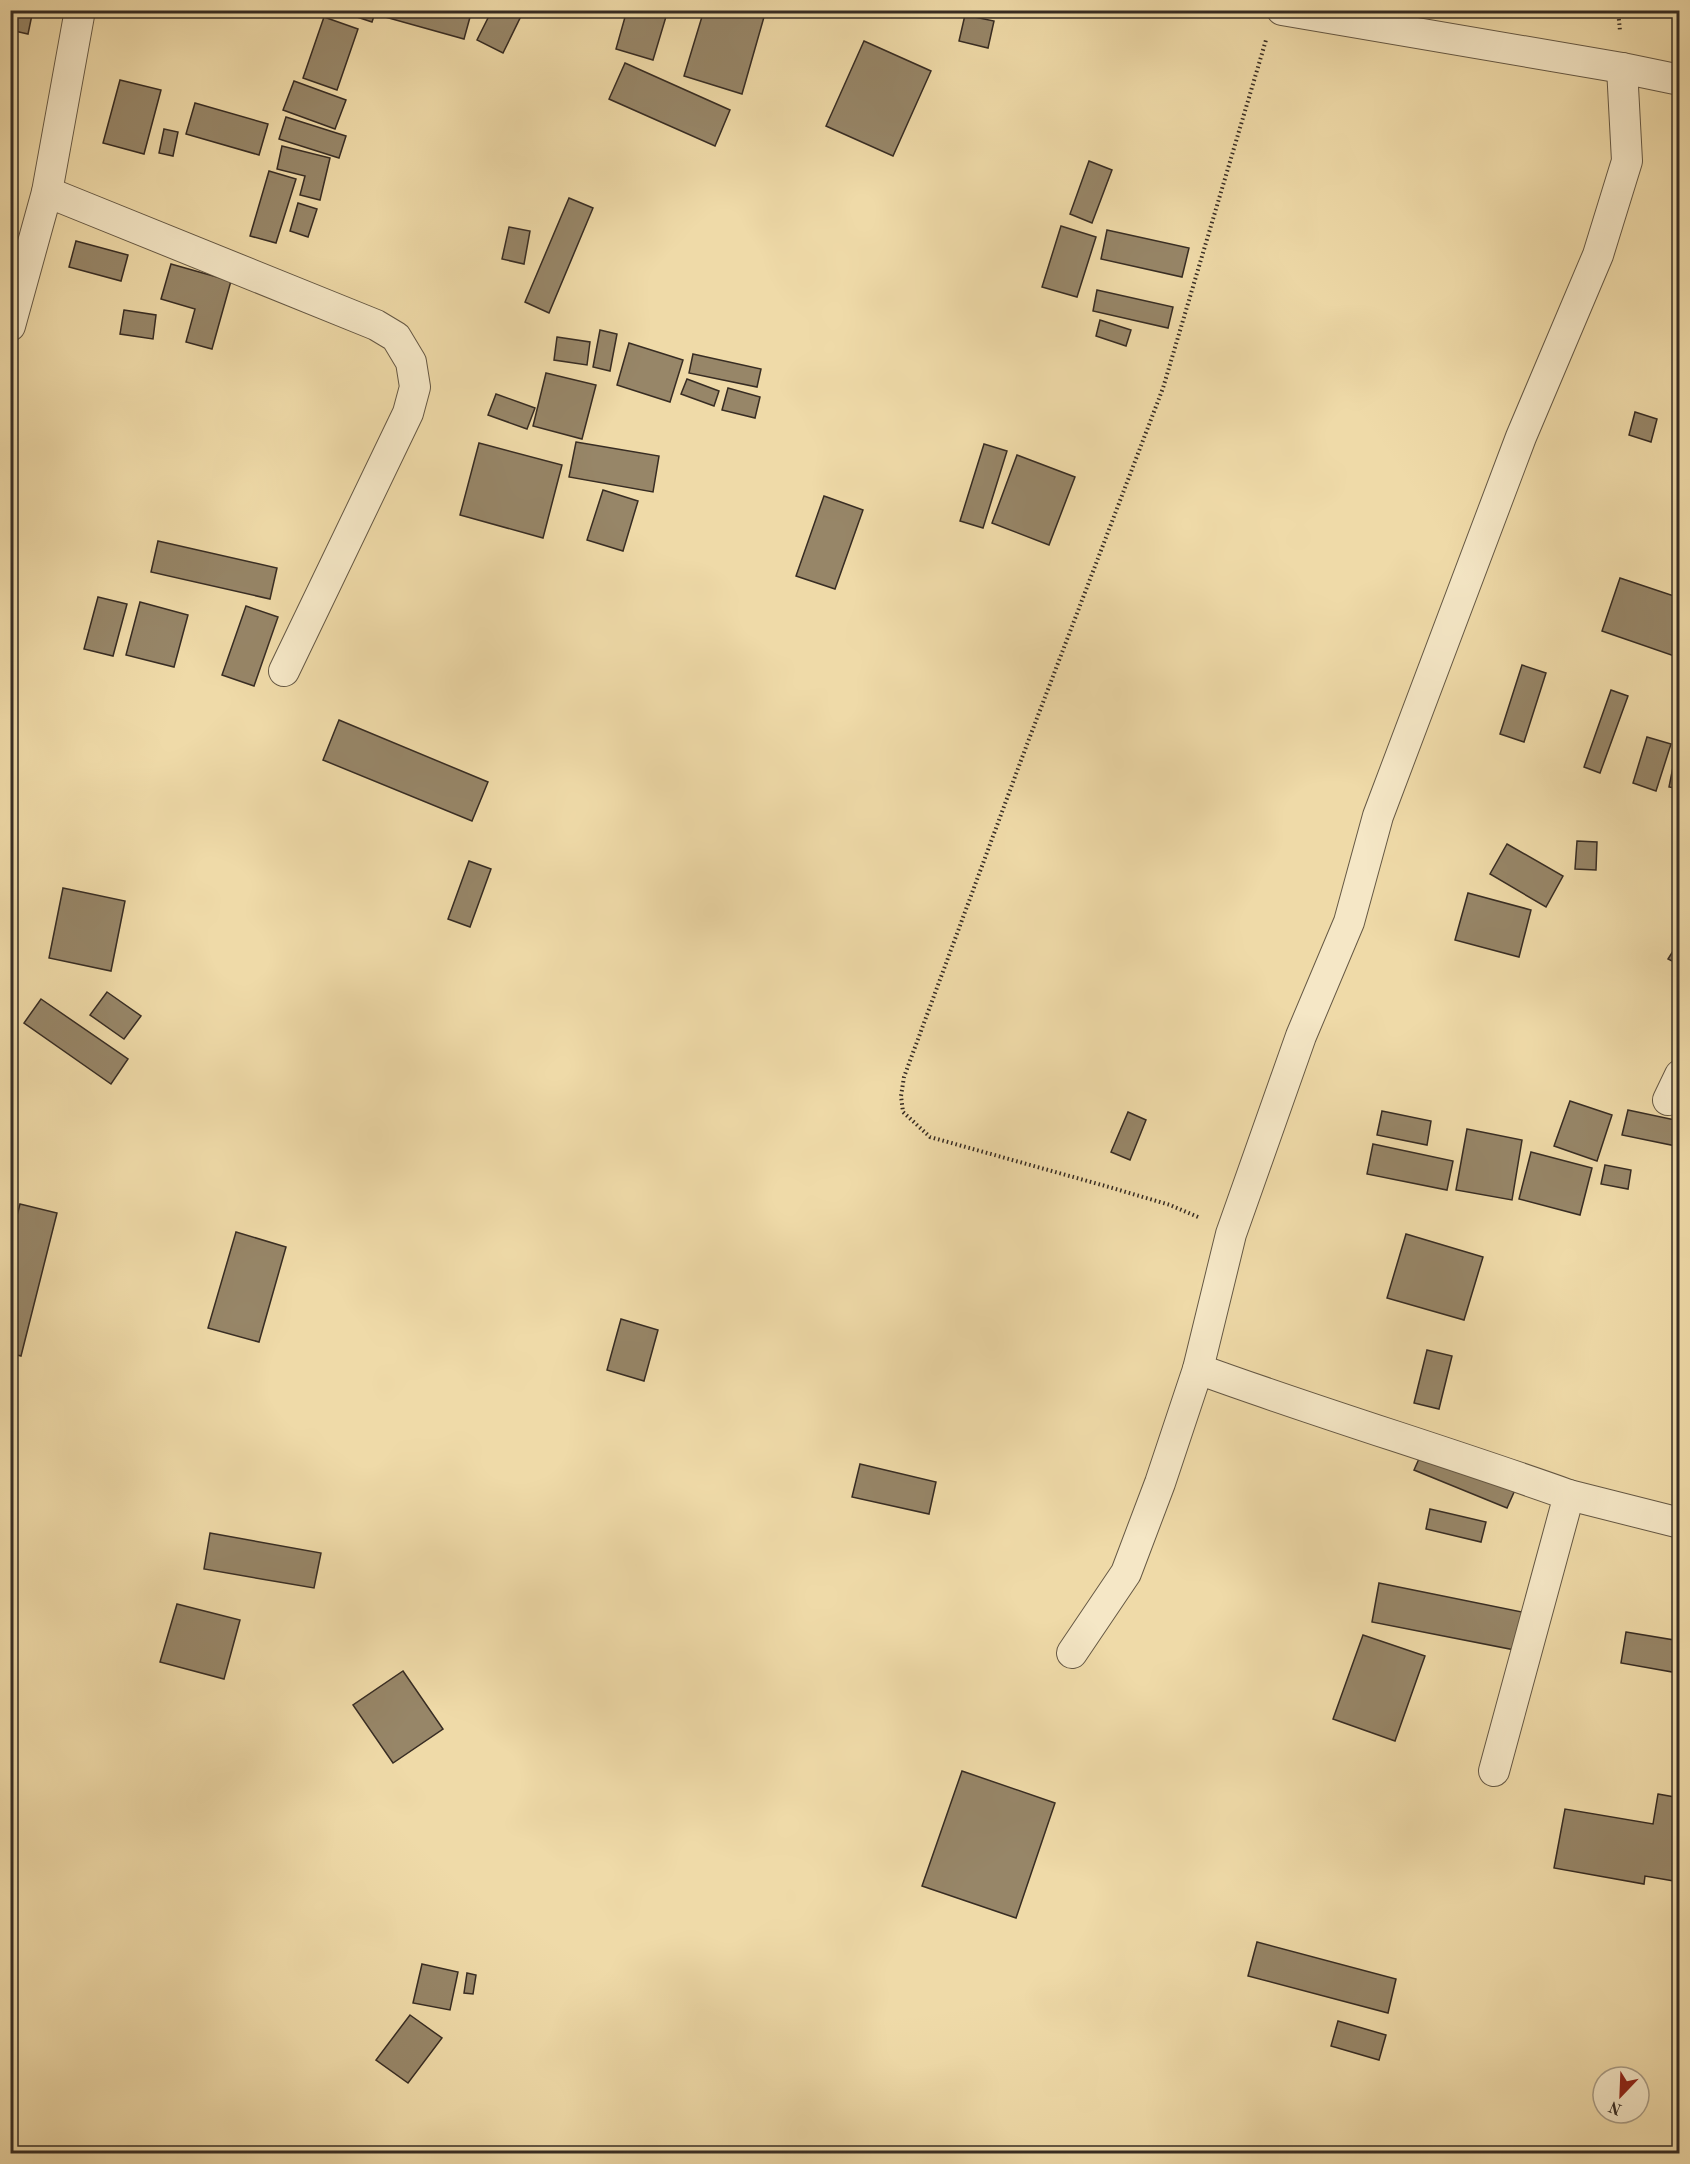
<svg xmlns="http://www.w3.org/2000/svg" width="1690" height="2164" font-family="'Old Standard TT',serif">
<rect width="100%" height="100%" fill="#efdaa8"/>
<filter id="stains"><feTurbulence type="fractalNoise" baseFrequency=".00333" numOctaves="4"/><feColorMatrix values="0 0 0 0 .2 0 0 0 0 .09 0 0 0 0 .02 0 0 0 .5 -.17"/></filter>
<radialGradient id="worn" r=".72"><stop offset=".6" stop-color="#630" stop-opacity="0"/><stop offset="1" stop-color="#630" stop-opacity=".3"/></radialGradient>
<g fill="#978668" stroke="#372c23" stroke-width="1.5">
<polygon points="10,10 33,10 28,34 10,30"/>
<polygon points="336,10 376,10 372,22"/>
<polygon points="387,10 472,10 464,39 385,17"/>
<polygon points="492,10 524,10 503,53 477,40"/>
<polygon points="627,10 668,10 653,60 616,49"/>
<polygon points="704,10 766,10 742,94 684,76"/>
<polygon points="965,15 994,21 988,48 959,41"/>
<polygon points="324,17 358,29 337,90 303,78"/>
<polygon points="864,41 931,71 893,156 826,126"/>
<polygon points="625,63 730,110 715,146 609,99"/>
<polygon points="120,80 161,90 144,154 103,143"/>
<polygon points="294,81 346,100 335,129 283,110"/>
<polygon points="195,103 268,124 259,155 186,134"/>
<polygon points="286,117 346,136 339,158 279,139"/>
<polygon points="164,129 178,132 173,156 159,153"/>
<polygon points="282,146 330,158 320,200 300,195 305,176 277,169"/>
<polygon points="1089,161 1112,170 1092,223 1070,214"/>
<polygon points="269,171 296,179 276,243 250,236"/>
<polygon points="569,198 593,208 549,313 525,302"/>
<polygon points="298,203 317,209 308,237 290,231"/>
<polygon points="1061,226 1096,237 1077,297 1042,287"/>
<polygon points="509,227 530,231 524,264 502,259"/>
<polygon points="1107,230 1189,248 1182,277 1101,259"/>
<polygon points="76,241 128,255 121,281 69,267"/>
<polygon points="171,264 231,281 212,349 186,342 195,309 161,299"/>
<polygon points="1097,290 1173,307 1168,328 1093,311"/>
<polygon points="124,310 156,315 153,339 120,334"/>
<polygon points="1100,320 1131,330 1126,346 1096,336"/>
<polygon points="600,330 617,334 610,371 593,367"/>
<polygon points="557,337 590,342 587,365 554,360"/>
<polygon points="629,343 683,360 670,402 617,385"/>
<polygon points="693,354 761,369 757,387 689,373"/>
<polygon points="546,373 596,385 582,439 533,426"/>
<polygon points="687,379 719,391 714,406 681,394"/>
<polygon points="728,388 760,397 755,418 722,410"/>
<polygon points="496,394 535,408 527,429 488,415"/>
<polygon points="1635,412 1657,419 1651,442 1629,435"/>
<polygon points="576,442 659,456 653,492 569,477"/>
<polygon points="479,443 562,465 543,538 460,515"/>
<polygon points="984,444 1007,451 983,528 960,521"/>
<polygon points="1017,455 1075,477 1049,545 992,523"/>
<polygon points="603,490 638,501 623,551 587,540"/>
<polygon points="824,496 863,510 835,589 796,576"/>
<polygon points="158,541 277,568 270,599 151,572"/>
<polygon points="1620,578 1680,598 1680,658 1602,631"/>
<polygon points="98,597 127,604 113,656 84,649"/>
<polygon points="140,602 188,615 174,667 126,655"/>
<polygon points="246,606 278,617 254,686 222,675"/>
<polygon points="1522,665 1546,673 1524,742 1500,734"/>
<polygon points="1611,690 1628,696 1600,773 1584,767"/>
<polygon points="339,720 488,782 472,821 323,760"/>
<polygon points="1647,737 1671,744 1656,791 1633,783"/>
<polygon points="1674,762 1680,763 1680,789 1669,787"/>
<polygon points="1577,841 1597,842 1596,870 1575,869"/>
<polygon points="1507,844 1563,876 1546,907 1490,874"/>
<polygon points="469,861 491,869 470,927 448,919"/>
<polygon points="63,888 125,901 111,971 49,958"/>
<polygon points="1468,893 1531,910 1519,957 1455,940"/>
<polygon points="1680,940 1680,965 1668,959"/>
<polygon points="107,992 141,1016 124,1039 90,1015"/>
<polygon points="41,999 128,1059 111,1084 24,1023"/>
<polygon points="1570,1101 1612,1115 1597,1161 1554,1146"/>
<polygon points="1628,1110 1680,1121 1676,1146 1622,1135"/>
<polygon points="1382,1111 1431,1121 1427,1145 1377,1135"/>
<polygon points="1128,1112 1146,1120 1130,1160 1111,1152"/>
<polygon points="1467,1129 1522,1140 1512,1200 1456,1190"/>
<polygon points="1373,1144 1453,1161 1447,1190 1367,1174"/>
<polygon points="1531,1152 1592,1168 1580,1215 1519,1199"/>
<polygon points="1605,1165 1631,1170 1628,1189 1601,1184"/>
<polygon points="20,1204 57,1213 21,1356 10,1353 10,1243"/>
<polygon points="236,1232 286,1247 259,1342 208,1328"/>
<polygon points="1406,1234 1483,1257 1464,1320 1387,1298"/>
<polygon points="621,1319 658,1330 644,1381 607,1370"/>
<polygon points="1427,1350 1452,1356 1439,1409 1414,1403"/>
<polygon points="1422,1452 1515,1490 1507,1508 1414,1470"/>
<polygon points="860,1464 936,1482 929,1514 852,1497"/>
<polygon points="1430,1509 1486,1522 1481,1542 1426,1529"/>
<polygon points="210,1533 321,1553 314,1588 204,1569"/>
<polygon points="1379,1583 1522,1612 1515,1650 1372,1622"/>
<polygon points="177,1604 240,1620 224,1679 160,1662"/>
<polygon points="1626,1632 1680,1641 1678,1673 1621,1663"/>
<polygon points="1363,1635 1425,1656 1395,1741 1333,1719"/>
<polygon points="403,1671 443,1729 393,1763 353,1705"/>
<polygon points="962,1771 1055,1803 1016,1918 922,1886"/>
<polygon points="1658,1794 1680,1798 1680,1882 1645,1876 1644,1884 1554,1868 1565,1809 1653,1824"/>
<polygon points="1257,1942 1396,1979 1388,2013 1248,1976"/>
<polygon points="422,1964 458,1972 450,2010 413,2003"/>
<polygon points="467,1973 476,1975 473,1994 464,1993"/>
<polygon points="410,2015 442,2038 408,2083 376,2060"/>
<polygon points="1338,2021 1386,2035 1379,2060 1331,2046"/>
</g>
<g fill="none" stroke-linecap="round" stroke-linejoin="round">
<defs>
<g id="minor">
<polyline points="1282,10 1622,68 1680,80"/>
<polyline points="47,192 376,325 396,337 411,362 415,387 408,413 284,671"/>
<polyline points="10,326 47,192 80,10"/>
<polyline points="1668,1100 1680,1075"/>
<path d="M1198 1369C1321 1414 1446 1451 1569 1495L1494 1771"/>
<polyline points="1569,1495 1680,1523"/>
<polyline points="1072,1653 1126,1573 1160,1483 1198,1369 1231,1234 1301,1036 1349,922 1378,816 1521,437 1598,255 1627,161 1622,68"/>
</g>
</defs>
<use href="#minor" stroke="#655844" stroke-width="32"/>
<g stroke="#372c23" stroke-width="4" stroke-dasharray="1.5 3" stroke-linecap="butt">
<polyline points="1618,10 1620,31"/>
<polyline points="1198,1217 1170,1205 1109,1187 930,1137 903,1112 901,1096 904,1077 1026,747 1163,388 1266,40"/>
</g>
<use href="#minor" stroke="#f5e7c6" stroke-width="30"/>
</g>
<rect width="1690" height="2164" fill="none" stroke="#efdaa8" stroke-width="36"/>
<rect x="12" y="12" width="1666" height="2140" fill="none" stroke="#372c23" stroke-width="3"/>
<rect x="18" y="18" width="1654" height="2128" fill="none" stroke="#372c23" stroke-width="1.5"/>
<g transform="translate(1621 2095) rotate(203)"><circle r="28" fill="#f5e7c6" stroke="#a99c85" stroke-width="1.5"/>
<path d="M0-4.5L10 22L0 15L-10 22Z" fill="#8f2418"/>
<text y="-9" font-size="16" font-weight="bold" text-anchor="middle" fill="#372c23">N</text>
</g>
<rect width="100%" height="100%" filter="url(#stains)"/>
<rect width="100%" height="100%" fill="url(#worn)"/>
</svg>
